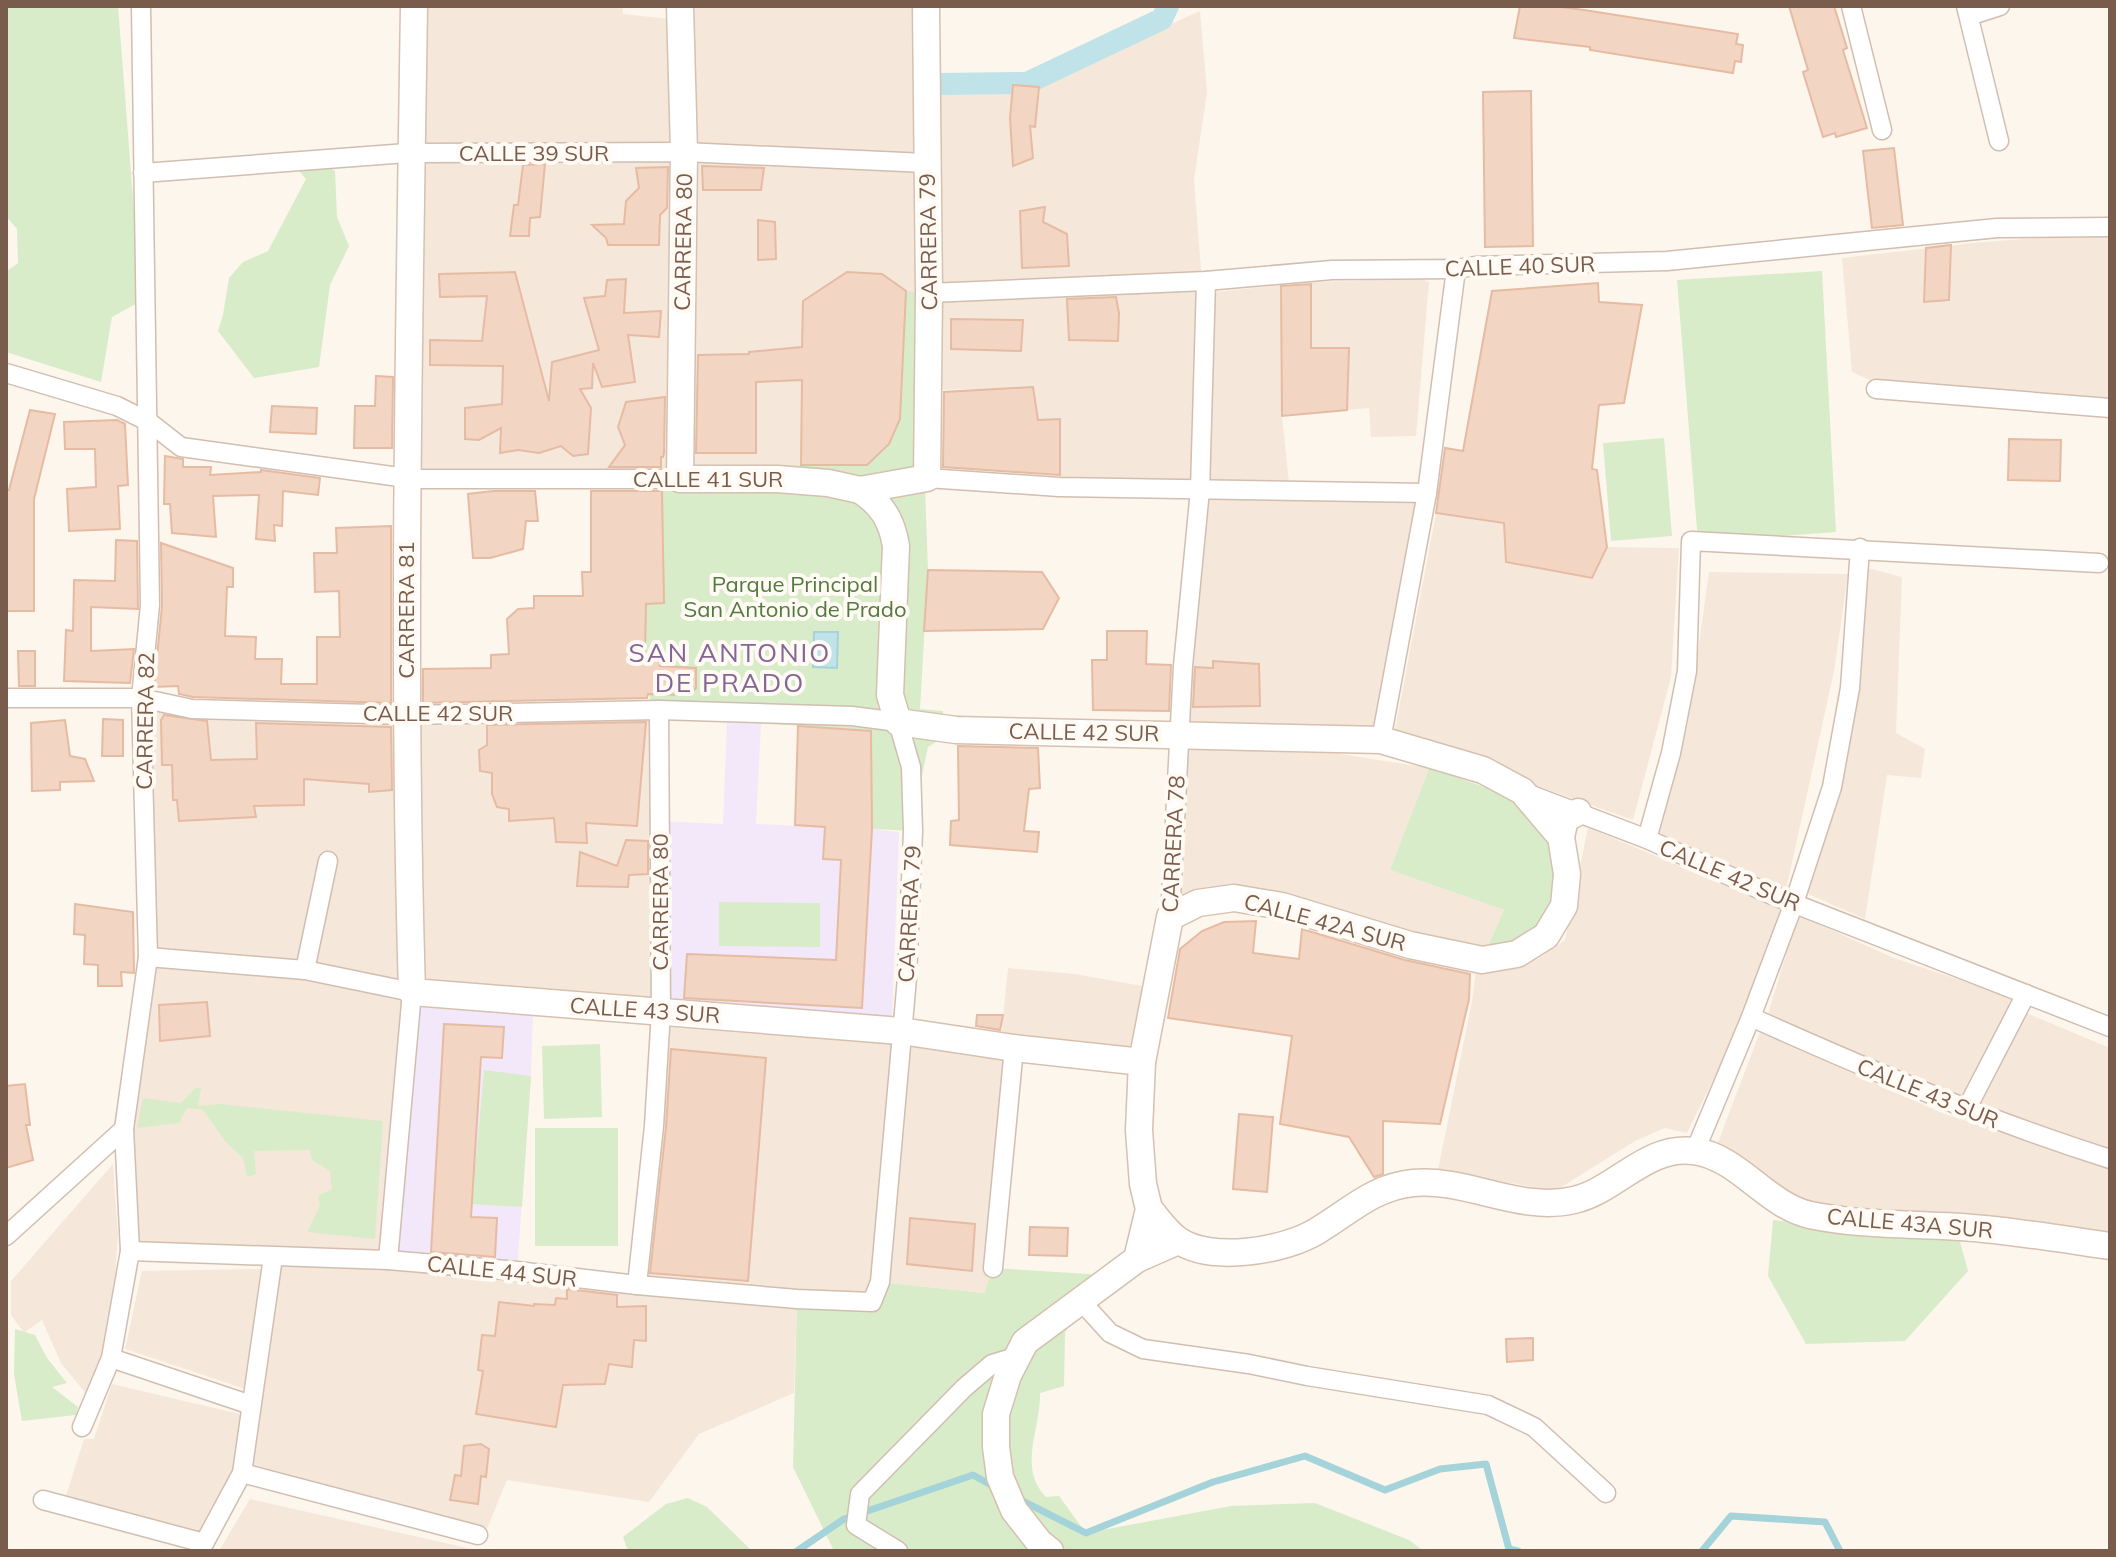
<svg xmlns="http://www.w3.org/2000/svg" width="2116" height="1557" font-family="Mulish,sans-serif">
<rect width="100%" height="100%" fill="#fdf6ec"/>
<g fill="#f5e8da">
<polygon points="426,6 623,6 623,14 671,19 670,148 425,148"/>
<polygon points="695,6 915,6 922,155 694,146"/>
<polygon points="1200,11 1207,92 1194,180 1201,269 1206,281 1200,490 1427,493 1381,740 1178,734 1200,490 1060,481 1060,420 1038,420 1033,388 932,390 906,291 882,274 847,272 803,301 801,466 695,466 680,479 414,479 412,153 926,162 925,86 1033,86"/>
<polygon points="2084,234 2110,237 2110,397 1879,384 1852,372 1842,258 1973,243"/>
<polygon points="1410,274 1429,282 1416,436 1371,437 1369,408 1347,410 1349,348 1311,348 1311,282 1358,281"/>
<polygon points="1281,285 1282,416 1289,482 1209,482 1215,292"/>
<polygon points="1436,513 1504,523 1507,562 1592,578 1607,547 1679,548 1671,677 1633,820 1394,735"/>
<polygon points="1868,568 1902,577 1896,733 1925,749 1921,778 1887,775 1865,919 1806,893 1863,639"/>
<polygon points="1709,572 1848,574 1834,671 1786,890 1658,833 1688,723"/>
<polygon points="141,698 192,709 659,710 656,1005 405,996 388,1260 797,1299 794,1393 699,1434 649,1502 507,1480 484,1536 242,1473 272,1257 130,1251 124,1129 143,1013"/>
<polygon points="1184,745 1309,749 1429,768 1390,870 1504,910 1486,950 1439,943 1363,918 1180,903"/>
<polygon points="1588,828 1785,909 1744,1017 1687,1133 1665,1128 1635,1141 1555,1191 1438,1170 1472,1001 1476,969 1538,959 1565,940"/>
<polygon points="1798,915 1894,958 2014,998 1966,1099 1864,1061 1768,1014"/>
<polygon points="1008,968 1075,974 1143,986 1135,1053 1001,1037"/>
<polygon points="2024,1012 2110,1048 2110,1151 2038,1130 1980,1103"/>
<polygon points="664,1027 894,1044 871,1301 638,1284"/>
<polygon points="1760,1032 1942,1113 2110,1167 2110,1238 1814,1212 1715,1150"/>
<polygon points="906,1044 1010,1059 993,1268 984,1293 880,1282"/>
<polygon points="113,1164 118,1235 115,1276 93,1402 61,1363 42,1320 24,1333 11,1315 11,1281"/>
<polygon points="263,1269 248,1390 125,1349 142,1271"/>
<polygon points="112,1384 244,1415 233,1482 201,1535 65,1499 84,1439 94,1439"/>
<polygon points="250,1499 481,1551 219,1551"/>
</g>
<g fill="#f3e8fa">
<polygon points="727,722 761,724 756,824 872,829 899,832 892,1019 668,1004 660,821 723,824"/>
<polygon points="415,1007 533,1013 531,1076 517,1271 388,1260"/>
</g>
<g fill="#d8ecc9">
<polygon points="6,6 118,6 141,301 112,317 101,382 6,352 6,272 18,263 17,229 6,216"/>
<polygon points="318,160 335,171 337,217 349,246 330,285 319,367 254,378 218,331 223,315 229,278 243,262 268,251 306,179 294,165"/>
<polygon points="1822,271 1836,532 1698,542 1677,280"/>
<polygon points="906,291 929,293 925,487 928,570 920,709 943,711 942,738 928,747 918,795 917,831 872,829 871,730 669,718 650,703 649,658 645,650 646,604 664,602 662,479 695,466 867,465 889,444 900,419"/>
<polygon points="1664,438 1672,536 1611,541 1603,443"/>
<path d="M1429 768C1447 774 1510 794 1520 804 1548 831 1563 865 1551 902 1548 911 1543 923 1536 929 1522 942 1504 946 1486 950L1504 910 1390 870Z"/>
<polygon points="719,902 820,903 820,947 719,946"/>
<polygon points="600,1044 602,1117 544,1119 542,1046"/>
<polygon points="484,1070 531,1076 522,1207 472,1204"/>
<polygon points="195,1088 201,1088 198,1106 221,1104 383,1121 375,1239 307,1232 320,1205 318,1196 332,1189 330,1171 312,1160 310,1150 254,1151 256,1174 247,1177 243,1158 226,1142 202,1109 187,1108 179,1123 137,1128 143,1098 181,1103"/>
<rect x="535" y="1128" width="83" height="118"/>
<polygon points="1773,1220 1959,1238 1968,1271 1905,1341 1806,1344 1768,1276"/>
<path d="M1137 1259 1080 1300 1065 1333 1064 1386 1040 1393C1041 1429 1017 1467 1046 1497L1059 1496 1086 1533 1231 1506 1315 1503 1409 1540 1421 1549 834 1551 793 1467 797 1299 861 1303 880 1282 984 1293 993 1268 1104 1275Z"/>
<polygon points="15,1329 35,1335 47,1358 67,1383 52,1387 78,1407 76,1415 22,1421 14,1374"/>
<polygon points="688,1498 707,1507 752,1551 628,1551 623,1537 666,1504"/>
</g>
<polygon fill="#bfe3e8" stroke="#a5d3da" stroke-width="2" points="814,632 838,632 837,668 813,667"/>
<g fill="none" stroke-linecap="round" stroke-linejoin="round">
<g stroke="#a5d3da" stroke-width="7">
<polyline points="1017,1498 1086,1533 1213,1482 1305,1456 1385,1490 1440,1469 1486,1464 1509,1549 1518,1551"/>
<polyline points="797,1551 844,1519 973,1475 995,1487"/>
<polyline points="1702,1551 1731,1516 1825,1522 1840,1551"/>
</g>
<polyline stroke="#bfe3e8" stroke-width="22" points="939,84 1027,83 1162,19 1168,6"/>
</g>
<g fill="#f3d5c3" stroke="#e6bba3" stroke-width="2">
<polygon points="1520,6 1553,6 1584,10 1738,34 1736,44 1743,45 1741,62 1735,61 1733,73 1590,50 1590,47 1514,38"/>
<polygon points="1789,6 1834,6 1847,48 1843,50 1867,128 1836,137 1835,133 1823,137 1803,72 1808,70"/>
<polygon points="1013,85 1039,87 1035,127 1030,126 1033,158 1013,166 1010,118"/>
<polygon points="1531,91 1533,246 1485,247 1483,92"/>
<polygon points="1894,148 1903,225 1872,228 1863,151"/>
<polygon points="545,164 540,217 530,218 529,236 510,236 514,205 518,205 523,165"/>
<polygon points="702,166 764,168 761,190 703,190"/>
<polygon points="668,167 667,208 660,215 659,245 608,245 606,238 592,225 624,224 626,201 639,188 636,168"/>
<polygon points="1045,207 1043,222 1067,234 1069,266 1022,268 1020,211"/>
<polygon points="758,220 775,222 776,259 758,260"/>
<polygon points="1951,245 1949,300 1924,302 1926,248"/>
<polygon points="515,272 549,401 552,362 599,350 584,298 605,296 607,280 626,279 624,313 661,311 659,337 628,335 635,382 602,387 593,363 592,388 580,389 591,408 588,454 573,456 561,446 539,453 518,450 500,453 501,428 479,440 465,439 465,408 502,404 503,366 430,365 430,340 482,341 487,296 440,297 439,274"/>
<polygon points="847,272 882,274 906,291 900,419 889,444 867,465 801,465 802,380 756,382 756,453 696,453 698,355 749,354 749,352 802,347 803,301"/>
<polygon points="1598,283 1599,302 1642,305 1624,403 1599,405 1592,469 1597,470 1607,547 1592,578 1506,562 1504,523 1436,513 1445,448 1463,451 1492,291"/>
<polygon points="1311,284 1311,348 1349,348 1347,410 1282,416 1281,286"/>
<polygon points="1116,297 1119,313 1118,341 1069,340 1067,299"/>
<polygon points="951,319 1023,320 1021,351 951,349"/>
<polygon points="376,376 393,377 392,448 354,448 355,406 375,406"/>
<polygon points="1033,387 1038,420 1060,419 1060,475 943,467 944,392"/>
<polygon points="665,397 664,453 663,457 661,457 661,467 609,467 625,445 618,427 626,402"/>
<polygon points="272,406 317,408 316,434 270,432"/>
<polygon points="30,410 55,414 34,499 34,611 6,611 6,490 9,490"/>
<polygon points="117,420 125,424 128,485 118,486 120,529 69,531 67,489 96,487 95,449 65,449 64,422"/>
<polygon points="2009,439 2061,440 2060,481 2008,480"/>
<polygon points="165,456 183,459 183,467 211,467 210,475 261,472 261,470 320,478 318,495 283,491 282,526 274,525 275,541 256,539 259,495 213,496 216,537 172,533 170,504 164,504"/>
<polygon points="493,491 535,491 538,521 526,521 523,549 490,558 473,558 468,494"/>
<polygon points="591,491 662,491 664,603 646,604 645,653 658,652 660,666 696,668 696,688 688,695 648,694 647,698 423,703 423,669 491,668 491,655 509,654 507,619 518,609 534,608 534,596 583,596 582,572 591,572"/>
<polygon points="391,526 391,703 193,697 179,694 178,686 154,687 162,606 161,543 233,568 233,587 227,587 225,636 256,637 255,659 282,659 281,684 317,684 317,637 340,637 339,591 315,592 314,553 337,553 336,528"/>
<polygon points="116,540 137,541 138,609 91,607 91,651 134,649 130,683 64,681 66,630 73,631 74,580 115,581"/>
<polygon points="928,570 1042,572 1059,598 1043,629 924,631"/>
<polygon points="1107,631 1147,631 1146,664 1171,665 1169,711 1093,710 1092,660 1107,660"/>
<polygon points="18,651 35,651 35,686 19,686"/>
<polygon points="1213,661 1259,664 1260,706 1193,707 1195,667 1213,668"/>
<polygon points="164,715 207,721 211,760 257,759 256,723 391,727 392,790 369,792 369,784 304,779 304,805 254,806 256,817 179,821 177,800 173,800 172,765 162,765 161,720"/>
<polygon points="103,719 123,720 123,756 102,756"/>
<polygon points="65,720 70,756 85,759 94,781 60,782 60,790 32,791 31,723"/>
<polygon points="646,722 637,826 586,823 587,843 556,842 554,818 509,821 509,809 497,807 492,794 492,773 480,771 479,750 487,745 487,725"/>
<polygon points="798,726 871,731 872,829 862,1008 684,998 687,954 836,960 841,860 823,859 825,827 795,825"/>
<polygon points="958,746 1038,748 1040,788 1029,789 1024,831 1039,832 1037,852 950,845 951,821 959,820"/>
<polygon points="626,840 648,841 648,874 629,875 628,887 577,886 580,852 617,866"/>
<polygon points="75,904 133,912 134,973 121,972 122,986 98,986 98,965 84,964 85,935 74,934"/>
<polygon points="1256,921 1253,953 1299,959 1302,929 1405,960 1470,974 1469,999 1440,1124 1383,1121 1383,1174 1374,1177 1349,1137 1280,1124 1292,1036 1168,1018 1180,949 1202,931 1224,922"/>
<polygon points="207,1002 210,1036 160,1041 159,1005"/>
<polygon points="977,1015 1003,1015 1000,1030 976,1026"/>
<polygon points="444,1024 504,1027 502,1058 481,1057 471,1217 497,1218 495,1257 431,1252"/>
<polygon points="671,1049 766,1058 748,1281 650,1273 666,1127"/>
<polygon points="25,1084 30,1125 26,1125 33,1160 6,1168 6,1086"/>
<polygon points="1239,1114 1273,1117 1267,1192 1233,1189"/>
<polygon points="910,1218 975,1224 972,1271 907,1264"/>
<polygon points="1030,1227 1068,1228 1067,1256 1029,1255"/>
<polygon points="567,1289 617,1295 617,1307 646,1306 646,1341 634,1340 632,1367 609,1364 605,1384 563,1385 556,1427 476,1414 483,1371 478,1370 482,1335 495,1336 499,1302 534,1306 534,1304 555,1305 556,1298 567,1299"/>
<polygon points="1533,1338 1533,1360 1507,1362 1506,1339"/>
<polygon points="481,1444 489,1449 486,1477 481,1476 478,1504 450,1500 455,1475 461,1476 464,1446"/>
</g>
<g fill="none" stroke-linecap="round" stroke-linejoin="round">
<defs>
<g id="street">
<polyline points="1851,6 1882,130"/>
<polyline points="1966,6 1999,141"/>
<polyline points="1969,16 2000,6"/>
<polyline points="143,173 407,153 684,152 926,163"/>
<polyline points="929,293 1206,281 1332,270 1456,269 1475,266 1667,261 1997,228 2110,227"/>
<polyline points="6,373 117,406 149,422 181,447 414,479 680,479"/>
<polyline points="1876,389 2110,408"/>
<polyline points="927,478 1059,487 1427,493"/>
<polyline points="6,698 141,698 192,709 408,715 659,710 852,716 898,722 911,767 913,831 907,978 880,1282 872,1302 797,1299 637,1285 517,1271 388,1260 130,1251"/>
<polyline points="1381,740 1427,493 1456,269"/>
<polyline points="1526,793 1647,839 1772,895 2110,1027"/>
<polyline points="1647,839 1671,753 1687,671 1691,541 2099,563"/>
<polyline points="1170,917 1183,666 1200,490 1206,281"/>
<polyline points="148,957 305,970 412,992 388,1260"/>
<polyline points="305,970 328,861"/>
<path d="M1751 1017C1869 1070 1987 1120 2110 1159"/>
<polyline points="1967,1108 2026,994"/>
<polyline points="1695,1151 1751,1017 1794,903 1832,787 1850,688 1860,548"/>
<polyline points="6,1236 124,1129"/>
<polyline points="993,1268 1014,1048"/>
<polyline points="637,1285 654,1126 661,1011 659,710"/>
<polyline points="1080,1300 1110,1333 1143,1349 1249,1364 1307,1376 1488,1405 1534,1427 1606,1493"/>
<polyline points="111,1358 251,1405"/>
<polyline points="82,1427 111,1358 130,1251 124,1129 148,957 141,698 150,605 141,6"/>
<polyline points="242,1473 478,1535"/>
<polyline points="43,1500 204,1543"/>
<polyline points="200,1551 242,1473 273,1257"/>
<polyline points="898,1551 856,1525 860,1494 964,1388 992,1364 1015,1357"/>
</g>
<g id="secondary">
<path d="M414 6C409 335 402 663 412 992L901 1031 1014 1048 1142 1062"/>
<polyline points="680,6 684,152 680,479 777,479 828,483 860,490 927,478 929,293 926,6"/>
<path d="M860 490C882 504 892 521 896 546L890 695 898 722 956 730 1381 740 1483 770 1522 791 1561 837 1567 874 1564 906 1546 936 1517 954 1482 960 1410 945 1282 906 1234 898 1198 903 1170 917 1142 1062 1139 1130 1143 1184 1149 1209 1137 1259"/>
<polyline points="1561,837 1565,819 1578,812"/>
<path d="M1149 1209C1158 1219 1167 1233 1178 1240 1210 1263 1285 1251 1317 1231 1349 1212 1373 1187 1413 1183 1468 1178 1519 1213 1574 1200 1617 1190 1646 1145 1694 1151 1739 1157 1766 1205 1810 1215 1867 1227 1927 1223 1984 1229 2026 1233 2068 1240 2110 1246"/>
<polyline points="1050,1551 1039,1542 1014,1510 1000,1477 996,1447 996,1414 1008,1375 1025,1342 1137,1259 1178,1241"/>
</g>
</defs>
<use href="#street" stroke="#d1beb0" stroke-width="21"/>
<use href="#secondary" stroke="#d6c0b0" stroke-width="29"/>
<use href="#street" stroke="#fff" stroke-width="18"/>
<use href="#secondary" stroke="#fff" stroke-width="26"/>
</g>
<g text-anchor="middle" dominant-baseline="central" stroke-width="8" stroke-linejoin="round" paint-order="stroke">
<g font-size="22" fill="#7a5c4d" stroke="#fffaf3">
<text x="534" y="153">CALLE 39 SUR</text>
<text transform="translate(683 242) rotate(-89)">CARRERA 80</text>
<text transform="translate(928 242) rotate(-91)">CARRERA 79</text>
<text transform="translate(1520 266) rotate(-2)">CALLE 40 SUR</text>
<text x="708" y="479">CALLE 41 SUR</text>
<text transform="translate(406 610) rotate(-90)">CARRERA 81</text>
<text x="438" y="713">CALLE 42 SUR</text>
<text transform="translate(145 721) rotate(-89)">CARRERA 82</text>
<text transform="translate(1084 732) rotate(1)">CALLE 42 SUR</text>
<text transform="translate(1173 844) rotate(-87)">CARRERA 78</text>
<text transform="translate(1730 875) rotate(23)">CALLE 42 SUR</text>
<text transform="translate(660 902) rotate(-90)">CARRERA 80</text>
<text transform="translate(909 914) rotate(-87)">CARRERA 79</text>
<text transform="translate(1325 922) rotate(15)">CALLE 42A SUR</text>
<text transform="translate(645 1010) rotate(4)">CALLE 43 SUR</text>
<text transform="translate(1928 1093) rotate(22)">CALLE 43 SUR</text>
<text transform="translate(1910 1223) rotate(5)">CALLE 43A SUR</text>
<text transform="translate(502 1271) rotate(6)">CALLE 44 SUR</text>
</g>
<g font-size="22" fill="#537a41" stroke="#fffaf3">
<text x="795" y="584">Parque Principal<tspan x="795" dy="25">San Antonio de Prado</tspan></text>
</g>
<g font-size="26" letter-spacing="2" fill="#846695" stroke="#fffaf3">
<text x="730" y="652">SAN ANTONIO<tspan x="730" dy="30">DE PRADO</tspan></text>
</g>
</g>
<rect width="2116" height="1557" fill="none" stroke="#7a5c4d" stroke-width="16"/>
</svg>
